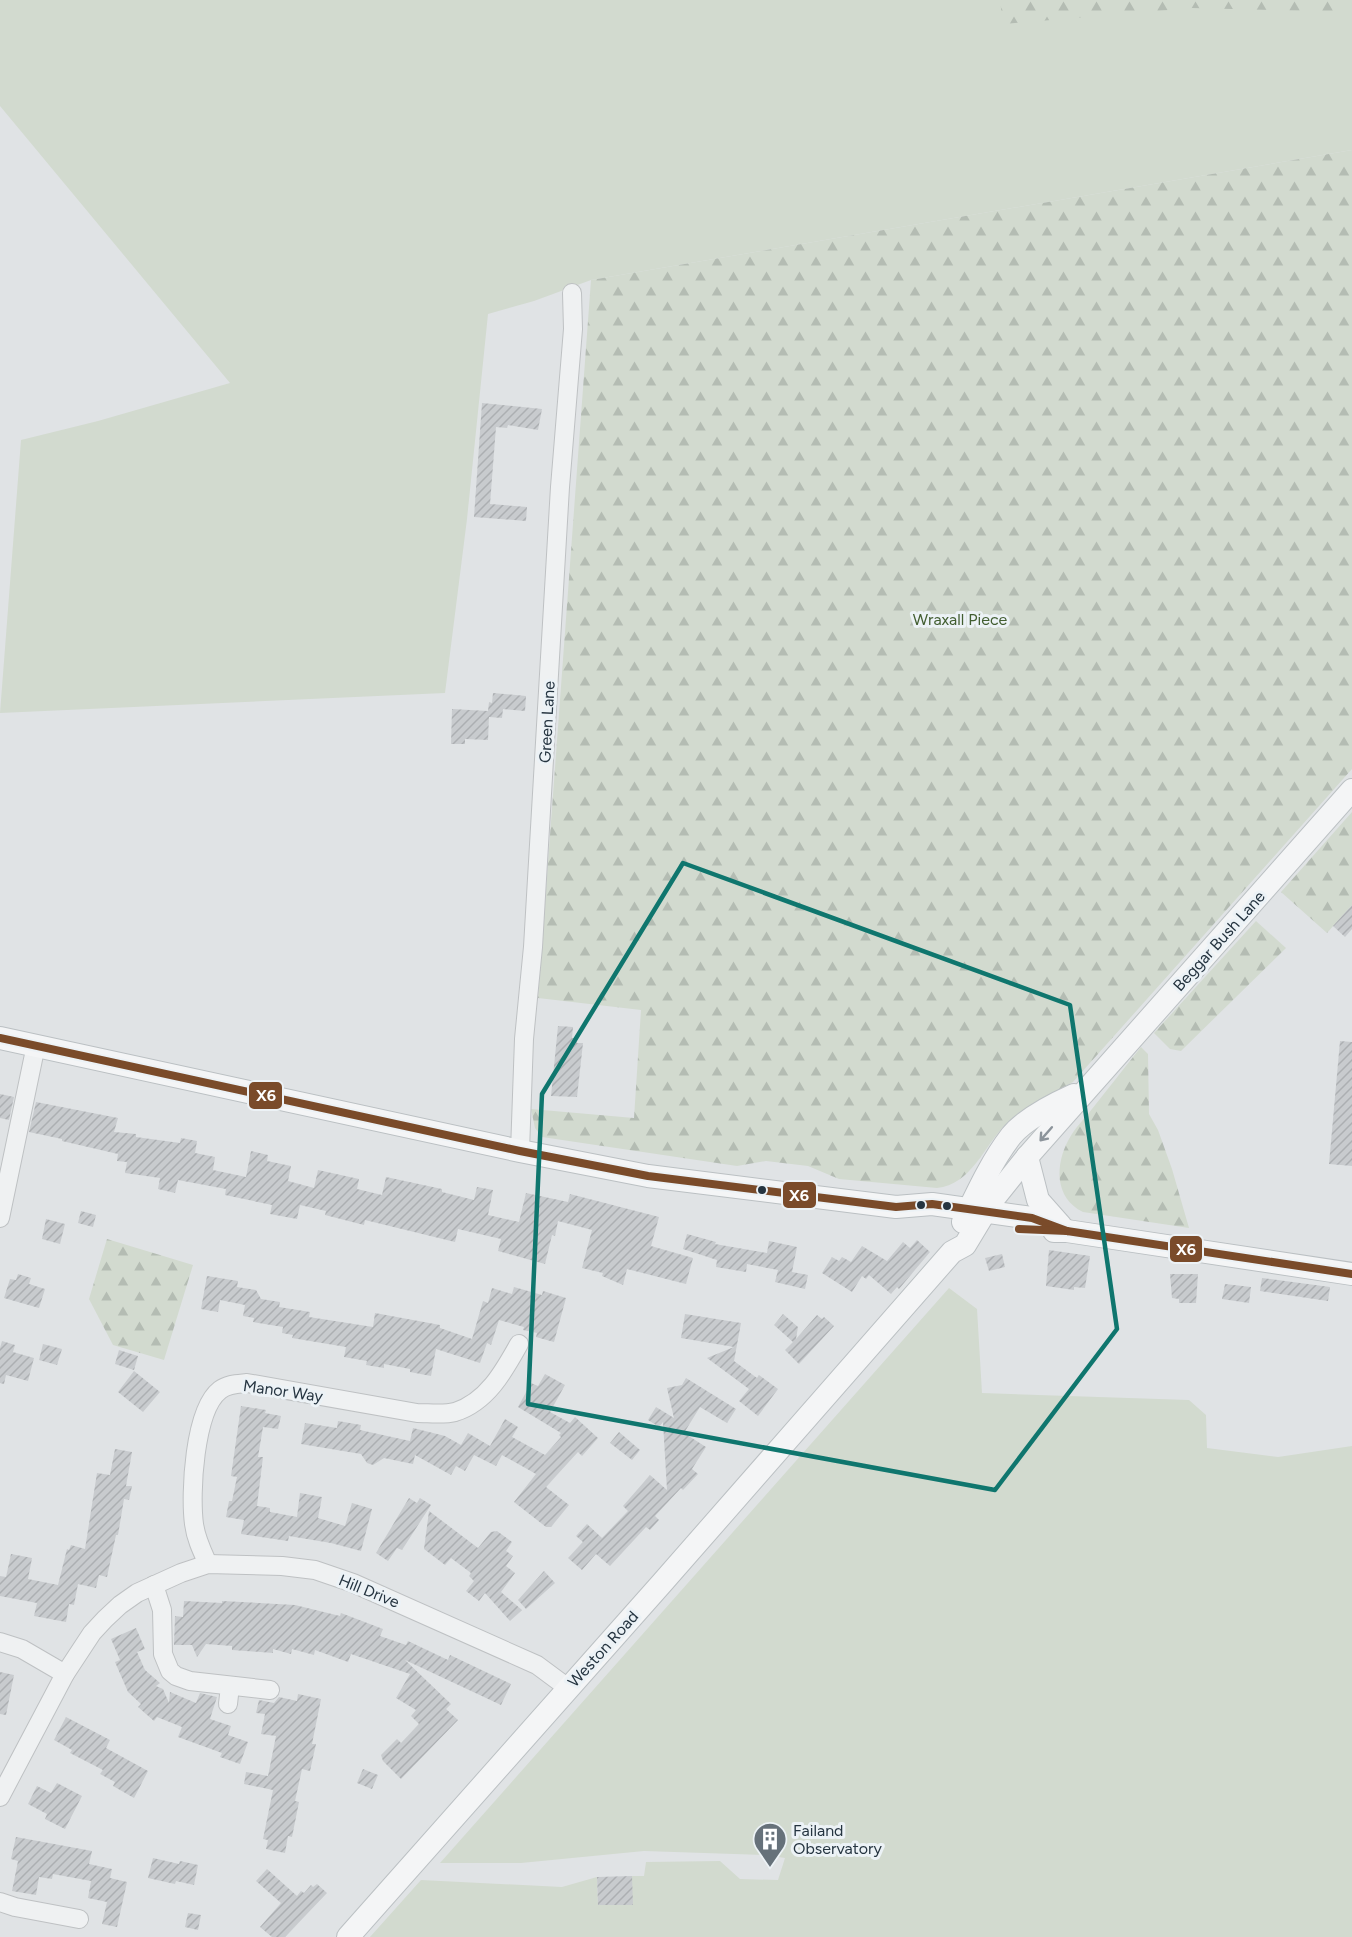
<svg xmlns="http://www.w3.org/2000/svg" width="1352" height="1937" font-family="Figtree,sans-serif">
<defs>
<pattern id="forest-firs" width="22" height="20" patternUnits="userSpaceOnUse" patternTransform="scale(1.5)"><rect width="22" height="20" fill="#d2dacf"/><path d="M5 1l3.5 6h-7zM16 11l3.5 6h-7z" fill="#b4bcb3"/></pattern>
<pattern id="building-hatch" width="6" height="6" patternUnits="userSpaceOnUse" patternTransform="scale(1.5)"><rect width="6" height="6" fill="#c8cbce"/><path d="M-1 1l2-2M0 6l6-6M5 7l2-2" fill="none" stroke="#acafb2"/></pattern>
</defs>
<rect width="100%" height="100%" fill="#e0e3e5"/>
<g fill="#d2dacf">
<polygon points="0,0 1352,0 1352,150 591,280 534,301 488,314 467,519 445,693 0,713 21,440 98,421 230,383 0,106"/>
<polygon points="949,1288 977,1309 982,1393 1189,1400 1206,1415 1207,1448 1278,1457 1352,1446 1352,1937 370,1937 421,1880 562,1887 597,1877 598,1905 632,1905 632,1876 644,1876 646,1862 720,1861 740,1879 778,1880 785,1858 766,1855 644,1851 521,1863 440,1863"/>
</g>
<g fill="url(#forest-firs)">
<polygon points="1000,0 1352,0 1352,12 1192,8 1003,24"/>
<path d="M1352 150V769L1073 1082C1051 1094 1023 1106 1006 1124 984 1146 971 1185 937 1188L839 1179 808 1166 766 1161 737 1166 542 1137 535 1128 531 1109 634 1118 641 1010 538 998 591 280Z"/>
<polygon points="1352,812 1352,905 1327,933 1281,892"/>
<polygon points="1256,921 1286,948 1181,1051 1170,1049 1154,1033"/>
<path d="M1141 1047 1148 1054 1149 1114 1158 1130 1172 1169 1189 1228 1083 1212C1054 1198 1055 1164 1069 1139 1075 1128 1084 1119 1092 1109 1108 1089 1124 1068 1141 1047Z"/>
<polygon points="107,1239 193,1265 164,1360 113,1345 89,1299"/>
</g>
<g fill="url(#building-hatch)">
<polygon points="482,403 542,409 538,430 508,425 507,428 496,427 490,504 527,507 526,521 474,517"/>
<polygon points="493,693 526,696 525,711 503,709 502,718 489,717 488,740 465,739 465,744 451,744 452,709 488,711 489,702 492,703"/>
<polygon points="1352,905 1352,929 1345,937 1333,926"/>
<polygon points="558,1026 573,1027 572,1038 577,1039 577,1043 583,1043 577,1097 551,1096"/>
<polygon points="1340,1041 1352,1042 1352,1166 1329,1164"/>
<polygon points="0,1094 14,1097 9,1120 0,1118"/>
<polygon points="36,1102 118,1118 114,1132 136,1134 136,1137 180,1143 181,1138 197,1141 195,1153 215,1157 213,1170 246,1177 251,1151 268,1155 267,1161 291,1166 288,1181 314,1188 318,1170 359,1179 357,1189 382,1195 386,1177 442,1189 442,1192 474,1200 477,1187 493,1190 488,1215 519,1222 526,1193 568,1202 570,1194 659,1217 651,1246 693,1258 686,1284 627,1269 623,1285 602,1276 603,1273 582,1268 592,1230 558,1221 555,1236 552,1235 545,1264 498,1251 501,1239 458,1229 455,1242 365,1220 364,1225 325,1215 326,1211 300,1205 297,1219 270,1214 272,1205 225,1195 226,1189 178,1180 175,1193 158,1189 160,1178 125,1173 127,1162 117,1161 118,1154 62,1141 62,1139 29,1132"/>
<polygon points="81,1211 96,1215 93,1227 78,1223"/>
<polygon points="46,1219 65,1224 60,1244 42,1239"/>
<polygon points="687,1234 716,1242 715,1244 767,1253 769,1241 797,1247 792,1272 808,1275 805,1289 775,1282 778,1270 747,1264 746,1272 716,1267 717,1260 683,1249"/>
<polygon points="917,1240 930,1252 899,1289 897,1287 891,1294 869,1275 866,1279 862,1276 852,1292 822,1273 832,1257 839,1261 842,1257 851,1262 862,1246 887,1261 903,1242 910,1248"/>
<polygon points="1049,1250 1090,1256 1085,1288 1074,1287 1074,1290 1046,1286"/>
<polygon points="1002,1254 1005,1267 989,1271 985,1258"/>
<polygon points="18,1274 31,1278 29,1284 45,1289 39,1308 4,1298 10,1279 16,1280"/>
<polygon points="1170,1274 1198,1274 1196,1303 1179,1303 1179,1299 1172,1298"/>
<polygon points="207,1276 238,1281 237,1287 256,1290 261,1299 280,1302 279,1307 310,1312 309,1317 373,1327 375,1313 440,1325 440,1328 472,1339 483,1301 488,1303 492,1288 512,1294 514,1287 542,1295 543,1291 566,1298 554,1342 536,1337 537,1333 523,1330 524,1327 499,1320 491,1345 487,1343 480,1363 436,1349 431,1376 410,1372 410,1369 384,1364 384,1368 366,1365 367,1361 344,1357 346,1347 292,1338 293,1335 282,1333 283,1327 253,1322 254,1318 243,1316 245,1305 220,1300 218,1312 201,1309"/>
<polygon points="1262,1278 1330,1287 1328,1301 1260,1291"/>
<polygon points="1225,1284 1251,1287 1249,1303 1222,1299"/>
<polygon points="685,1314 741,1323 734,1361 757,1378 759,1375 778,1389 758,1416 739,1401 749,1389 707,1358 734,1347 681,1338"/>
<polygon points="783,1314 798,1327 796,1339 817,1315 822,1319 824,1317 834,1326 799,1364 785,1350 793,1342 774,1325"/>
<polygon points="2,1341 15,1345 13,1352 34,1358 28,1381 6,1375 4,1384 0,1383 0,1348"/>
<polygon points="43,1344 62,1349 57,1365 39,1360"/>
<polygon points="119,1350 138,1356 134,1370 115,1364"/>
<polygon points="134,1371 160,1392 143,1412 118,1392"/>
<polygon points="545,1374 565,1385 550,1412 570,1423 575,1417 598,1438 582,1456 578,1452 546,1487 569,1505 551,1527 546,1527 514,1502 536,1474 502,1455 496,1466 474,1455 465,1471 456,1466 451,1475 415,1455 413,1464 384,1458 373,1465 367,1463 361,1454 301,1444 305,1423 337,1428 338,1421 361,1425 360,1430 410,1441 413,1428 445,1436 461,1445 468,1433 490,1446 505,1419 518,1427 512,1437 545,1455 561,1437 559,1435 561,1433 518,1407 531,1383 538,1386"/>
<polygon points="686,1378 736,1409 727,1423 700,1407 684,1433 706,1447 692,1469 698,1474 683,1490 681,1488 655,1516 659,1520 650,1530 646,1527 610,1566 596,1554 582,1570 568,1558 583,1542 576,1536 587,1524 602,1538 628,1511 623,1506 650,1475 667,1490 663,1422 659,1427 648,1420 656,1407 674,1418 667,1388 682,1385"/>
<polygon points="241,1406 266,1410 265,1413 281,1416 278,1429 263,1427 258,1457 263,1457 257,1506 270,1508 270,1512 297,1517 300,1493 322,1497 318,1518 345,1526 352,1503 372,1509 361,1551 331,1543 289,1536 288,1541 241,1534 244,1520 226,1517 229,1501 232,1501 237,1477 231,1476"/>
<polygon points="619,1432 640,1450 632,1460 610,1443"/>
<polygon points="115,1449 132,1452 126,1486 132,1486 129,1500 124,1499 118,1535 116,1535 107,1577 99,1575 96,1588 78,1584 74,1605 69,1604 66,1622 34,1616 37,1603 0,1596 0,1576 6,1577 11,1554 32,1558 28,1579 58,1585 67,1549 69,1550 71,1545 85,1549 97,1473 110,1475"/>
<polygon points="409,1498 417,1503 420,1498 431,1505 402,1550 397,1548 388,1561 376,1553"/>
<polygon points="429,1511 478,1548 491,1532 497,1531 512,1542 506,1551 513,1556 506,1566 515,1573 501,1592 522,1610 510,1621 485,1593 479,1601 466,1591 474,1581 469,1576 471,1573 451,1558 445,1565 424,1549"/>
<polygon points="544,1571 555,1583 526,1609 518,1600"/>
<polygon points="184,1601 222,1603 222,1601 295,1605 340,1616 341,1613 383,1629 380,1636 406,1645 408,1641 448,1660 450,1655 511,1684 501,1705 405,1660 451,1704 446,1709 458,1720 401,1779 383,1761 381,1755 397,1739 401,1743 419,1724 411,1716 416,1710 396,1698 410,1674 351,1654 348,1662 315,1650 314,1655 292,1649 291,1654 273,1649 273,1653 232,1650 232,1646 206,1644 197,1657 192,1645 174,1645 175,1616 183,1617"/>
<polygon points="136,1628 145,1649 137,1652 145,1670 160,1683 156,1686 163,1689 169,1703 170,1692 196,1703 200,1693 217,1697 210,1719 231,1726 228,1735 248,1742 240,1764 220,1757 222,1753 178,1737 182,1727 157,1717 154,1721 138,1707 141,1704 128,1692 115,1662 120,1660 111,1639"/>
<polygon points="0,1672 14,1675 6,1715 0,1714"/>
<polygon points="298,1694 321,1699 312,1744 316,1744 310,1771 302,1769 295,1801 299,1802 292,1837 288,1836 285,1853 266,1849 268,1840 263,1839 273,1790 244,1784 246,1772 268,1776 276,1736 261,1734 265,1714 256,1713 259,1700 274,1703 279,1697 297,1701"/>
<polygon points="66,1717 110,1740 106,1748 148,1771 134,1798 113,1786 115,1782 100,1774 103,1770 70,1753 72,1750 54,1740"/>
<polygon points="363,1769 378,1775 372,1789 357,1783"/>
<polygon points="57,1783 82,1796 65,1829 45,1819 47,1814 28,1804 37,1786 51,1793"/>
<polygon points="16,1837 92,1851 89,1864 112,1869 110,1878 127,1882 117,1927 102,1924 107,1902 88,1898 91,1881 53,1874 52,1879 39,1877 36,1895 12,1891 18,1861 11,1859"/>
<polygon points="153,1858 179,1864 180,1861 198,1865 194,1885 176,1881 175,1884 148,1878"/>
<polygon points="267,1869 297,1896 301,1891 304,1893 311,1885 313,1887 317,1884 327,1893 285,1937 272,1937 260,1927 281,1903 256,1881"/>
<polygon points="632,1876 633,1905 598,1905 597,1877"/>
<polygon points="188,1913 201,1915 198,1930 185,1927"/>
</g>
<g fill="none" stroke-linecap="round" stroke-linejoin="round">
<defs>
<g id="minor">
<polyline points="520,1151 524,1039 533,947 560,487 573,329 572,293"/>
<polyline points="0,1218 36,1045"/>
<path d="M208 1564C202 1551 196 1539 194 1524 190 1494 194 1410 220 1390 228 1384 238 1384 247 1383L417 1413C429 1413 444 1415 455 1412 487 1402 504 1371 519 1344"/>
<polyline points="154,1585 162,1610 163,1654 170,1671 176,1676 190,1681 270,1690"/>
<polyline points="0,1642 22,1649 65,1674"/>
<polyline points="228,1704 230,1686"/>
<polyline points="0,1797 65,1674 92,1633 105,1619 120,1605 137,1593 181,1573 208,1564 282,1566 315,1570 353,1583 537,1665 568,1688"/>
<polyline points="0,1902 15,1907 79,1919"/>
</g>
<g id="major">
<polyline points="0,1038 520,1151 648,1176 896,1207 932,1204 1032,1218 1067,1231"/>
<polyline points="1027,1157 1038,1200 1061,1226"/>
<path d="M963 1222C977 1193 991 1162 1011 1136 1024 1120 1054 1104 1074 1095"/>
<polyline points="1054,1231 1067,1231 1352,1274"/>
<polyline points="348,1937 662,1583 952,1252 965,1245 991,1202 1027,1157 1352,790"/>
</g>
</defs>
<use href="#minor" stroke="#bec1c3" stroke-width="20"/>
<use href="#major" stroke="#bbc0c3" stroke-width="24"/>
<use href="#minor" stroke="#eff1f2" stroke-width="18"/>
<use href="#major" stroke="#f4f5f6" stroke-width="22"/>
<defs>
<g id="bus-1">
<polyline points="0,1038 520,1151 648,1176 896,1207 932,1204 1032,1218 1067,1231"/>
<polyline points="1019,1229 1067,1231 1352,1274"/>
</g>
</defs>
<use href="#bus-1" stroke="#ecf2f6" stroke-width="12"/>
<use href="#bus-1" stroke="#7a4b2a" stroke-width="8"/>
</g>
<defs><path id="oneway-shaft" d="M-6 0H5M1.5-3L5.5 0L1.5 3" fill="none" stroke-width="1.6" stroke-linecap="round" stroke-linejoin="round" transform="scale(1.5)"/></defs>
<use stroke="#8c949b" href="#oneway-shaft" transform="translate(1046 1134) rotate(131)"/>
<path fill="none" stroke="#0f766e" stroke-width="4.5" stroke-linejoin="round" d="M683 863 1070 1005 1117 1329 995 1490 528 1404 542 1094Z"/>
<defs>
<symbol id="building-pin" viewBox="-11 -11 22 30"><path d="M0 17L-7.5 6A9.5 9.5 0 1 1 7.5 6Z" fill="#66717a" stroke="#ecf2f6"/><path d="M-4-6H4V6H1V3H-1V6H-4ZM-2.5-4.3h1.7v1.8h-1.7ZM.8-4.3h1.7v1.8H.8ZM-2.5-1h1.7V.8h-1.7ZM.8-1h1.7V.8H.8Z" fill="#fff"/></symbol>
</defs>
<g fill-rule="evenodd">
<use href="#building-pin" x="751" y="1820" width="38" height="52"/>
</g>
<g fill="#253440" stroke="#ecf2f6" stroke-width="2">
<circle cx="762" cy="1190" r="5"/>
<circle cx="921" cy="1205" r="5"/>
<circle cx="947" cy="1206" r="5"/>
</g>
<g text-anchor="middle" dominant-baseline="central" stroke-width="6" stroke-linejoin="round" paint-order="stroke">
<g font-size="16" fill="#425e31" stroke="#ecf2f6">
<text x="960" y="619">Wraxall Piece</text>
</g>
<g font-size="16" fill="#253440" stroke="#ecf2f6">
<text transform="translate(547 722) rotate(-87)">Green Lane</text>
<text transform="translate(1219 941) rotate(-48)">Beggar Bush Lane</text>
<text transform="translate(283 1391) rotate(8)">Manor Way</text>
<text transform="translate(369 1591) rotate(22)">Hill Drive</text>
<text transform="translate(603 1649) rotate(-48)">Weston Road</text>
</g>
<g font-size="16" fill="#253440" stroke="#ecf2f6" text-anchor="start">
<text x="793" y="1830">Failand<tspan x="793" dy="18">Observatory</tspan></text>
</g>
</g>
<g stroke="#ecf2f6" stroke-width="2">
<rect x="248" y="1081" width="35" height="29" rx="6" fill="#7a4b2a"/>
<rect x="782" y="1181" width="35" height="28" rx="6" fill="#7a4b2a"/>
<rect x="1169" y="1235" width="34" height="28" rx="6" fill="#7a4b2a"/>
</g>
<g font-size="16" text-anchor="middle" font-weight="bold" fill="#fff">
<text x="266" y="1101">X6</text>
<text x="799" y="1201">X6</text>
<text x="1186" y="1255">X6</text>
</g>
</svg>
